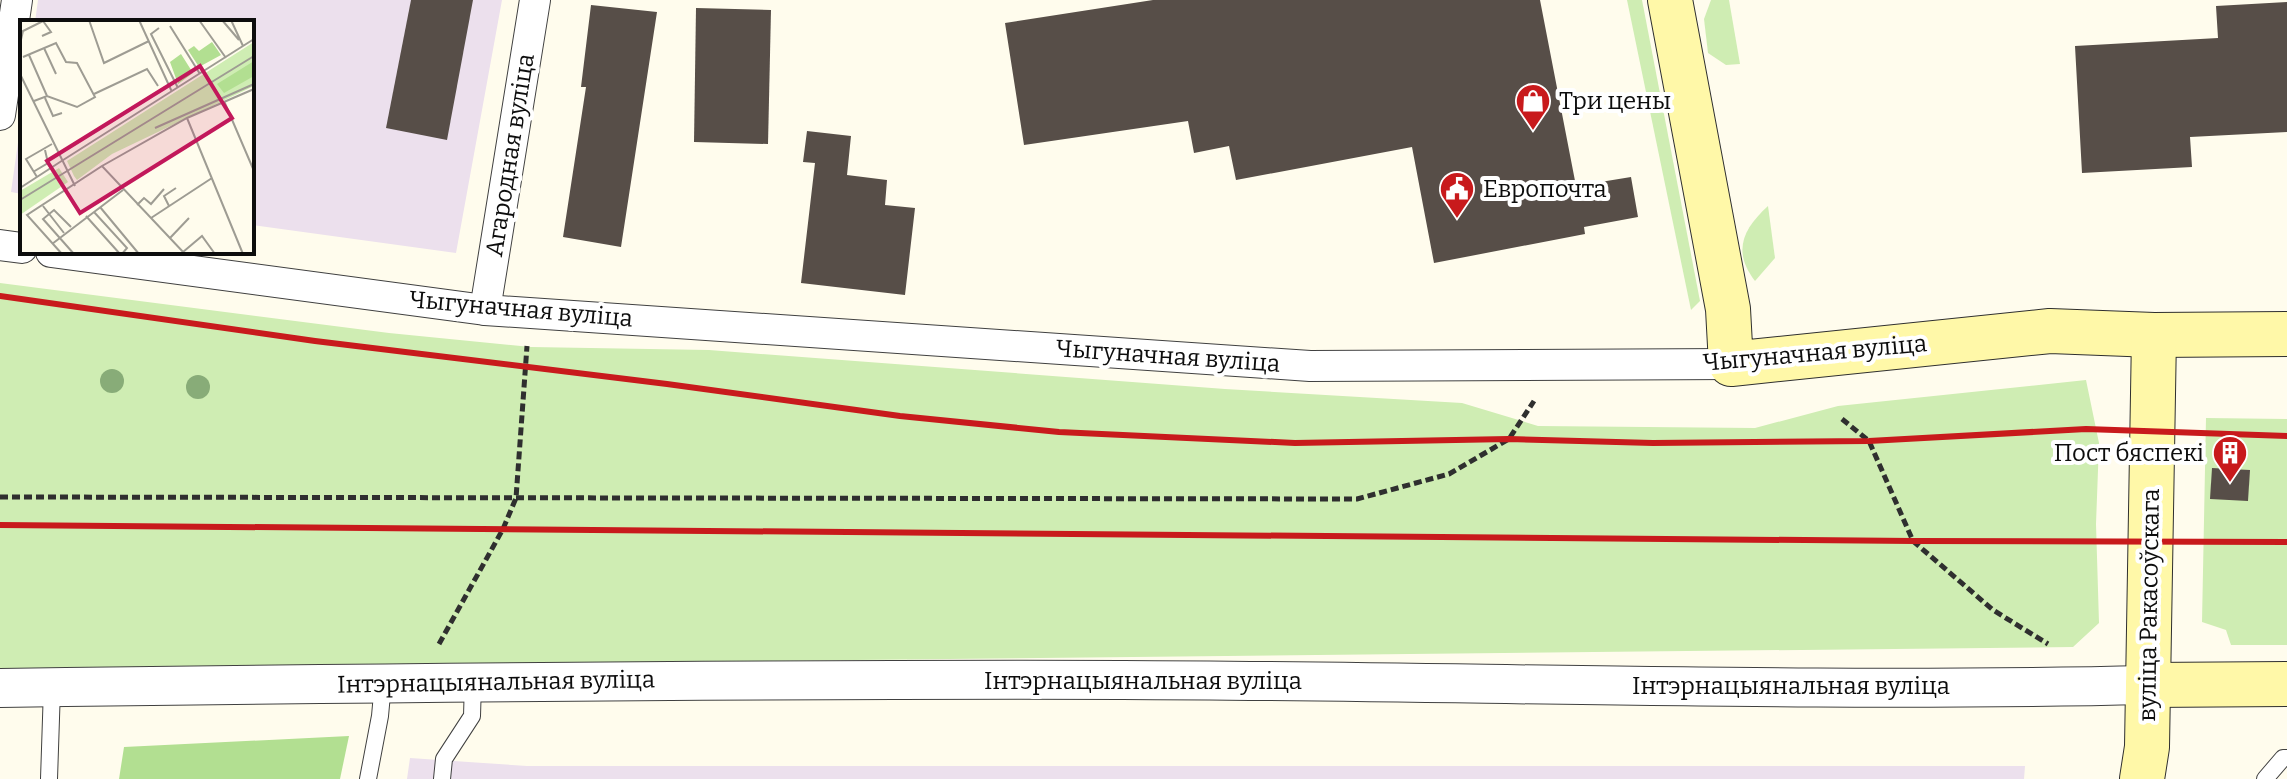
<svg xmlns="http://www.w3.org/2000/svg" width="2287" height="779" font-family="Bitter,serif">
<rect width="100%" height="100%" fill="#fffced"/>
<g fill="#ece0ed">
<polygon points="38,0 502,0 456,253 252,225 252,22 35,22"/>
<polygon points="22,114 22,194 11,192"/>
<polygon points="410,758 527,766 2025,766 2024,779 407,779"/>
</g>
<g fill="#cfedb3">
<polygon points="1627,0 1642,0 1700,301 1691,310"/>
<polygon points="1711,0 1729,0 1740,64 1726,65 1708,53 1704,19"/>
<path d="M1768 206 1775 258 1755 281C1732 251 1743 229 1768 206Z"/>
<polygon points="0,283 389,333 531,347 709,350 1225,389 1462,403 1538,426 1755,428 1838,406 2086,380 2099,443 2096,524 2099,623 2073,647 0,669"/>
<polygon points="2206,418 2287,419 2287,645 2231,645 2226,630 2202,622"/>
</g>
<polygon fill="#b2df91" points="349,736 340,779 119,779 124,747"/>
<g fill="#574e48">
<polygon points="411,0 473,0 447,140 386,128"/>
<polygon points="1153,0 1540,0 1576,186 1631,177 1638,217 1584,227 1585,234 1434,263 1412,147 1236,180 1229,146 1194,153 1188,121 1024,145 1005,23"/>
<polygon points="2287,2 2287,132 2190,137 2192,167 2082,173 2075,46 2218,38 2216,6"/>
<polygon points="591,5 657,12 621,247 563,237 586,87 581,87"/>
<polygon points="696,8 771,10 768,144 694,142"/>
<polygon points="807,131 851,136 847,175 887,180 885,205 915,208 905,295 801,283 815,163 803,162"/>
<polygon points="2212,468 2250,470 2248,501 2210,499"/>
</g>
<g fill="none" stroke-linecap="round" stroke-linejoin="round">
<defs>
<g id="service">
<polyline points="49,779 52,688"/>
<polyline points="368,779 380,716 383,683"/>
<polyline points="442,779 444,759 472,716 473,682"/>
<polyline points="2265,779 2283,758 2287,758"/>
</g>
<g id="minor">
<polyline points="0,115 17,0"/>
<polyline points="0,245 22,248"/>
<polyline points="51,252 485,310 1310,366 1731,364"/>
<polyline points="485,310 535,0"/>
</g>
<path id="tertiary" d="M0 688C374 683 748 679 1123 680 1464 681 1806 693 2148 685"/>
<g id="secondary">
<polyline points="1670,0 1728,309 1731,364 2050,331 2154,335 2287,334"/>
<polyline points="2148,685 2287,684"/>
<polyline points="2142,779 2147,747 2154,335"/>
</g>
</defs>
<use href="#service" stroke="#404040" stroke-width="18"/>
<use href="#minor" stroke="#404040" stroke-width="32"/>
<use href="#tertiary" stroke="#404040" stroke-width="40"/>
<use href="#secondary" stroke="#2f2f2f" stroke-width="46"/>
<g stroke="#2f2f2f" stroke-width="5" stroke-dasharray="8 4" stroke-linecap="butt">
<polyline points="1842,419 1869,441 1913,541 1993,610 2048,644"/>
<polyline points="0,497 1357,499 1449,474 1509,439 1534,401"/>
<polyline points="439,644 503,529 516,498 527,346"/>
</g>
<use href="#service" stroke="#fff" stroke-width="16"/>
<use href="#minor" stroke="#fff" stroke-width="30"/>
<use href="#tertiary" stroke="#fff" stroke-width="38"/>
<use href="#secondary" stroke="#fff8a8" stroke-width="44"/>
<g stroke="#c81a1c" stroke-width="6">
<polyline points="0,296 315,341 667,384 900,416 1059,432 1295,443 1509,439 1653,443 1869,441 2086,429 2287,436"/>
<polyline points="0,525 1913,541 2287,542"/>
</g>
</g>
<g fill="#88ac78">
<circle cx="112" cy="381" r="12"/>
<circle cx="198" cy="387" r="12"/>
</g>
<defs>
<symbol id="shop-pin" viewBox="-11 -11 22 30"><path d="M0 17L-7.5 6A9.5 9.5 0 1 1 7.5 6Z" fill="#c81a1c" stroke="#fff"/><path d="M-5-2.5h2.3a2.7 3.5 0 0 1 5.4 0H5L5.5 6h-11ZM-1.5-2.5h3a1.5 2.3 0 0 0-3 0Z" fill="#fff"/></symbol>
<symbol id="civic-pin" viewBox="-11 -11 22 30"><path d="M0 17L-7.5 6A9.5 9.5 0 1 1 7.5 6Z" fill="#c81a1c" stroke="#fff"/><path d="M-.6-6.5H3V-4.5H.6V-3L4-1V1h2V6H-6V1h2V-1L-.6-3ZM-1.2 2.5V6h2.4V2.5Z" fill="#fff"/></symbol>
<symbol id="building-pin" viewBox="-11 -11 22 30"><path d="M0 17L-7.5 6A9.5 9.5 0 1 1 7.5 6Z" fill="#c81a1c" stroke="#fff"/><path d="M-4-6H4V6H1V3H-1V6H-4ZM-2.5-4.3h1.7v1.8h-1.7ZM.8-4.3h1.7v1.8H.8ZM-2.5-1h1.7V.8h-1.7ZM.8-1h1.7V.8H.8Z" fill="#fff"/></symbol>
</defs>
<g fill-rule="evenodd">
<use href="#shop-pin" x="1513" y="81" width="40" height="54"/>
<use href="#civic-pin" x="1437" y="169" width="40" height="54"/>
<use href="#building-pin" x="2210" y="433" width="40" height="54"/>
</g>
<g text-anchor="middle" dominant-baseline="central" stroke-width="8" stroke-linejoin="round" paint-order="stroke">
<g font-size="24" fill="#0d0d0d" stroke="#fff" text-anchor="start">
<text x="1559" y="101">Три цены</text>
<text x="1483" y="189">Европочта</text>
<text x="2204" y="453" text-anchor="end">Пост бяспекі</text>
</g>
<g font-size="24" fill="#0d0d0d" stroke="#fff">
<text transform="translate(510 155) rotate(-81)">Агародная вуліца</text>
<text transform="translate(521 309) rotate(5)">Чыгуначная вуліца</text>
<text transform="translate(1815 353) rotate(-5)">Чыгуначная вуліца</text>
<text transform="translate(1168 356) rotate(4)">Чыгуначная вуліца</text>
<text transform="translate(2149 605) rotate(-89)">вуліца Ракасоўскага</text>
<text x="1143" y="681">Інтэрнацыянальная вуліца</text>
<text transform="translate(496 682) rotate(-1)">Інтэрнацыянальная вуліца</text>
<text x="1791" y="686">Інтэрнацыянальная вуліца</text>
</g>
</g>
<g transform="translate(20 20)">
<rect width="234" height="234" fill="#fffced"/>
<path d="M234 22V66L92 134 57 160 54 156 47 141ZM39 148 48 162 0 195V171Z" fill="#cfedb3"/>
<path d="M192 22 201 35 179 47 168 30 174 26 179 31ZM161 34 173 53 158 64 150 42ZM234 41V56L204 73 197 64Z" fill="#b2df91"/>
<path fill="none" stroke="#9e9c93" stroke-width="2" d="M69 0 84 43 129 21M119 0 152 72M179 0 206 38M202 0 219 20M211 0 223 26M150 6 180 54M139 8 131 14 158 68M0 24 3 11 23 1 31 12 22 16M24 28 36 54M9 35 27 76M3 37 36 23 46 42 57 43 75 77 57 87 27 76 14 81M0 54 55 166M74 74 127 49 138 66M25 78 33 96 42 93M204 81 234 151M167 98 223 234M135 108 234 64M40 142 234 19M82 146 167 98 234 69M13 152 28 143 25 130M17 157 6 139 32 124M0 168 40 142M0 180 234 36M117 185 124 178 131 184 144 169M23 186 44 213M149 186 144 176 156 168M80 187 119 234M74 192 107 228 102 234M66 196 100 234M131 198 192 158M51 207 34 190 23 199 54 234M150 218 169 198M32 224 103 170M163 232 182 216 195 234M42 234 7 195 82 146 165 234"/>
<path fill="#c2185b" fill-opacity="0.15" stroke="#c2185b" stroke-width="4" d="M180 46 212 98 60 193 27 141Z"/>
<rect width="234" height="234" fill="none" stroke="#0d0d0d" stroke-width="4"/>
</g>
</svg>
